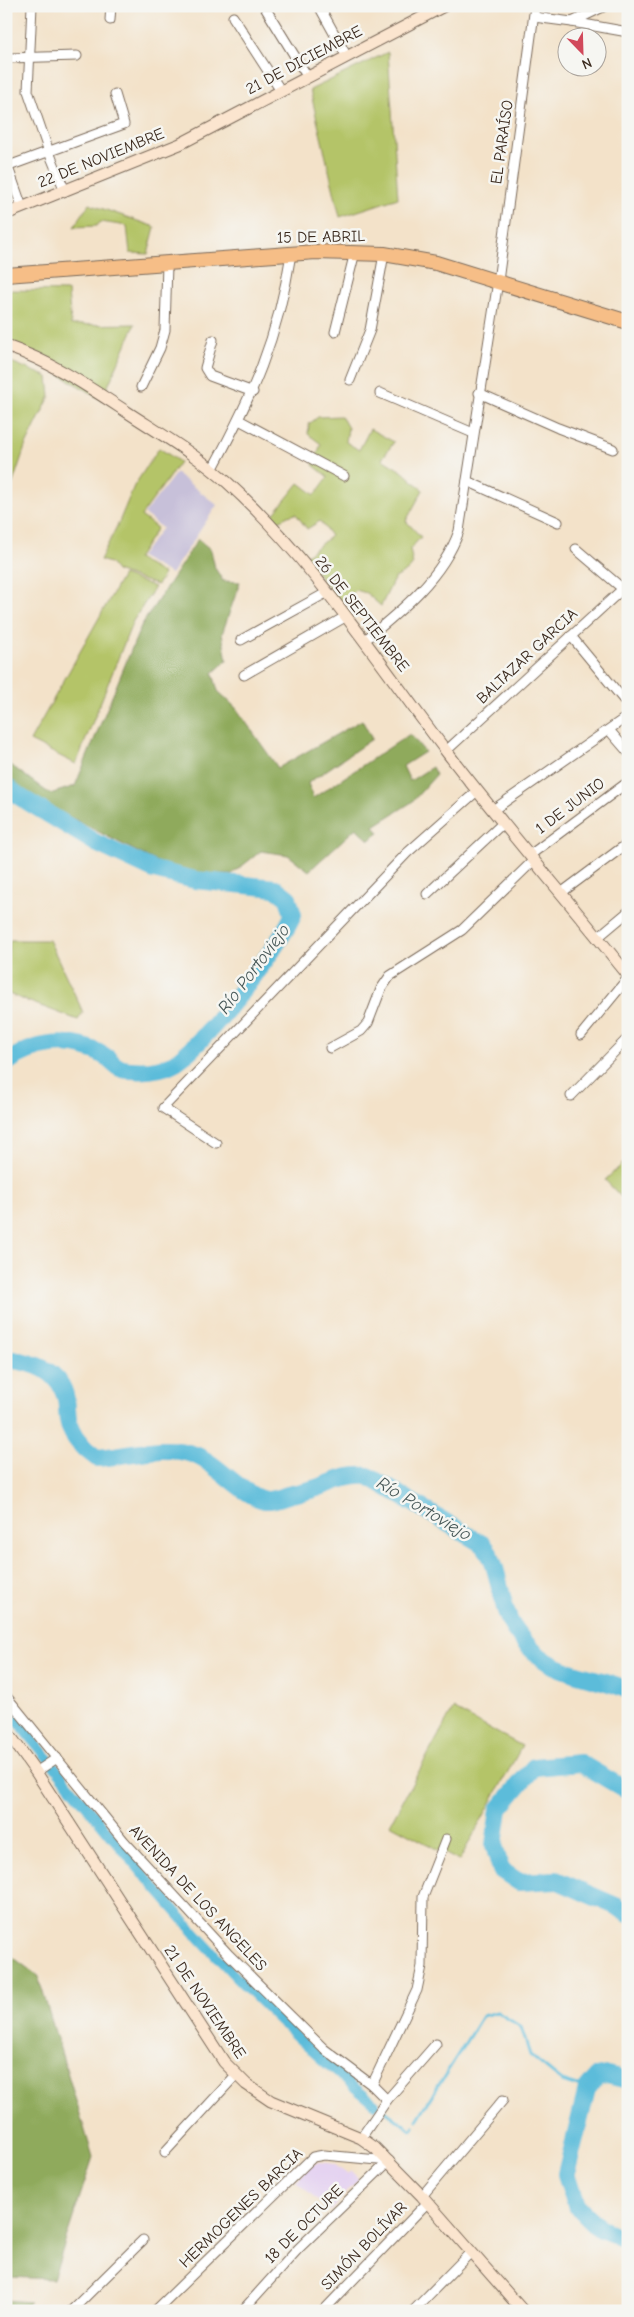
<svg xmlns="http://www.w3.org/2000/svg" width="634" height="2317" font-family="'Comic Neue',sans-serif">
<rect width="100%" height="100%" fill="#f6f6f2"/>
<filter id="ink" filterUnits="userSpaceOnUse"><feTurbulence type="fractalNoise" baseFrequency=".02" numOctaves="2"/><feDisplacementMap in="SourceGraphic" scale="10" xChannelSelector="R" yChannelSelector="G"/><feConvolveMatrix kernelMatrix="1 2 1 2 8 2 1 2 1" color-interpolation-filters="sRGB"/></filter>
<filter id="wash" filterUnits="userSpaceOnUse"><feTurbulence type="fractalNoise" baseFrequency=".0096" numOctaves="4" result="noise"/><feDisplacementMap in="SourceGraphic" scale="20" xChannelSelector="R" yChannelSelector="G"/><feGaussianBlur stdDeviation="1.12" result="paint"/><feColorMatrix in="noise" values="0 0 0 0 0 0 0 0 0 0 0 0 0 0 0 0 0 1.4 0 .05"/><feComposite in="paint" operator="in"/></filter>
<g filter="url(#wash)">
<rect width="100%" height="100%" fill="#f3e2c9"/>
<polygon fill="#e5d3f1" points="319,2162 334,2164 347,2174 351,2171 359,2179 330,2211 296,2181 312,2165"/>
<polygon fill="#c7c0d9" points="176,473 217,505 171,574 140,557 162,528 144,514"/>
<g fill="#b4c467" stroke="#787742">
<polygon points="388,52 398,198 340,217 310,90"/>
<polygon points="89,204 155,227 148,254 130,253 127,226 101,222 96,226 74,227"/>
<polygon points="6,290 68,291 71,325 135,324 102,400 39,362 6,348"/>
<polygon points="6,360 48,377 50,396 25,447 6,503"/>
<polygon points="341,416 348,428 346,442 359,450 370,429 394,442 382,459 403,472 423,490 406,521 421,537 410,549 413,564 408,570 394,579 381,606 366,593 356,590 341,602 304,557 331,536 320,521 307,529 296,514 288,516 277,522 272,516 299,483 315,495 328,477 313,465 321,444 308,434 309,424 318,417"/>
<polygon points="159,448 180,462 141,516 157,528 137,559 164,574 157,585 116,571 110,563 100,560 119,522 134,486"/>
<polygon points="123,575 155,587 133,621 76,764 30,741"/>
<polygon points="10,940 49,940 83,1012 78,1020 6,993 6,960"/>
<polygon points="628,1159 628,1204 605,1180"/>
<polygon points="453,1709 522,1746 459,1861 390,1824"/>
</g>
<g fill="#8faa5c" stroke="#656a3d">
<polygon points="198,539 211,550 215,568 223,581 240,582 222,634 227,660 213,673 218,691 236,708 278,768 362,720 372,739 308,783 313,798 410,734 425,752 403,766 410,781 432,767 436,775 412,802 374,826 379,833 369,840 356,828 309,871 288,855 261,851 232,874 203,874 165,866 27,795 6,773 8,763 50,794 75,786 141,626"/>
<polygon points="6,1952 38,1976 93,2157 53,2279 6,2277"/>
<polygon points="6,2300 30,2302 21,2311 6,2311"/>
</g>
<g fill="none" stroke-linecap="round" stroke-linejoin="round">
<g stroke="#5bbcda" stroke-width="3">
<polyline points="385,2111 411,2130 414,2126"/>
<polyline points="417,2120 482,2016 497,2012 521,2027 530,2055 562,2081 587,2089"/>
</g>
<path stroke="#5bbcda" stroke-width="10" d="M6 1707C120 1847 232 1992 375 2104"/>
<g stroke="#5bbcda" stroke-width="18">
<path d="M6 786 20 797 96 843 154 870 195 880 275 888 288 898 293 915C281 945 199 1051 172 1064 160 1070 144 1071 131 1070 113 1069 115 1062 103 1055 72 1037 33 1043 6 1063"/>
<path d="M6 1359C33 1362 60 1369 66 1399 68 1410 66 1419 71 1430 76 1442 86 1450 97 1458 129 1456 163 1443 195 1455 217 1463 244 1497 265 1500 272 1501 281 1497 288 1495 295 1493 303 1492 310 1490 331 1484 346 1474 368 1476L484 1545C498 1564 499 1592 507 1614 512 1632 537 1658 555 1666 578 1677 604 1679 628 1690"/>
<polyline points="628,1791 580,1763 534,1767 499,1809 494,1845 501,1870 519,1882 556,1880 618,1907 628,1914"/>
<polyline points="628,2080 607,2075 597,2077 587,2089 566,2174 576,2205 600,2229 628,2240"/>
</g>
</g>
</g>
<g filter="url(#ink)">
<g fill="none" stroke-linecap="round" stroke-linejoin="round">
<defs>
<g id="street">
<polyline points="32,6 28,91 49,152 65,191"/>
<polyline points="264,6 307,76"/>
<polyline points="319,6 346,55"/>
<polyline points="233,17 281,91"/>
<polyline points="534,17 572,22 605,6"/>
<polyline points="110,20 111,6"/>
<polyline points="572,22 628,32"/>
<polyline points="9,58 77,56"/>
<polyline points="6,167 124,124 115,94"/>
<polyline points="6,172 10,173 22,207"/>
<polyline points="335,332 355,252"/>
<polyline points="213,340 205,368 210,376 253,392"/>
<polyline points="350,380 370,330 384,254"/>
<polyline points="141,387 160,348 165,330 167,264"/>
<polyline points="380,393 473,433"/>
<polyline points="479,393 558,428 613,449"/>
<polyline points="239,420 344,476"/>
<path d="M212 470C252 396 278 339 291 254"/>
<polyline points="467,481 558,522"/>
<polyline points="576,549 623,589"/>
<polyline points="571,636 628,705"/>
<polyline points="241,640 326,593"/>
<path d="M364 641C401 611 443 577 459 531L498 281 535 6"/>
<polyline points="244,675 345,617"/>
<polyline points="609,730 628,752"/>
<polyline points="446,751 628,584"/>
<polyline points="493,810 628,716"/>
<polyline points="530,855 628,782"/>
<polyline points="561,893 628,843"/>
<polyline points="427,894 503,823"/>
<polyline points="597,938 628,912"/>
<polyline points="581,1035 628,978"/>
<polyline points="330,1048 361,1031 368,1023 381,989 390,976 462,930 534,860"/>
<polyline points="571,1096 628,1038"/>
<polyline points="216,1143 163,1108 407,853 477,791"/>
<polyline points="6,1696 124,1841 229,1955 324,2049 372,2085 387,2100"/>
<polyline points="36,1772 57,1758"/>
<polyline points="372,2085 417,1990 422,1966 423,1897 446,1839"/>
<polyline points="361,2138 387,2100 436,2044"/>
<polyline points="165,2152 236,2075"/>
<polyline points="422,2196 503,2100"/>
<polyline points="71,2311 143,2240"/>
<polyline points="155,2311 313,2157 324,2155 389,2161"/>
<polyline points="242,2311 298,2249 389,2161"/>
<polyline points="323,2311 428,2202"/>
<polyline points="413,2311 471,2252"/>
</g>
<g id="secondary">
<polyline points="6,214 180,144 444,6"/>
<path d="M6 346C50 361 86 385 124 410 159 433 197 455 228 483 311 558 378 662 446 751 505 828 568 900 628 975"/>
<polyline points="6,1730 36,1772 224,2062 246,2084 271,2101 361,2138 375,2148 422,2196 523,2311"/>
</g>
<polyline id="primary" points="6,275 316,252 384,254 436,263 628,322"/>
</defs>
<use href="#street" stroke="#7b6a5a" stroke-width="11"/>
<use href="#secondary" stroke="#7b6a5a" stroke-width="13"/>
<use href="#primary" stroke="#7b6a5a" stroke-width="16"/>
<use href="#street" stroke="#fff" stroke-width="9"/>
<use href="#secondary" stroke="#fbe5cf" stroke-width="11"/>
<use href="#primary" stroke="#f6be87" stroke-width="14"/>
</g>
</g>
<g text-anchor="middle" dominant-baseline="central" stroke-width="5" stroke-linejoin="round" paint-order="stroke">
<g font-size="16" fill="#3b2a1e" stroke="#f6f6f2">
<text transform="translate(304 60) rotate(-28)">21 DE DICIEMBRE</text>
<text transform="translate(502 142) rotate(-82)">EL PARAÍSO</text>
<text transform="translate(101 158) rotate(-22)">22 DE NOVIEMBRE</text>
<text transform="translate(321 237) rotate(-1)">15 DE ABRIL</text>
<text transform="translate(362 614) rotate(52)">26 DE SEPTIEMBRE</text>
<text transform="translate(527 656) rotate(-43)">BALTAZAR GARCIA</text>
<text transform="translate(570 806) rotate(-37)">1 DE JUNIO</text>
<text transform="translate(198 1898) rotate(47)">AVENIDA DE LOS ANGELES</text>
<text transform="translate(205 2002) rotate(56)">21 DE NOVIEMBRE</text>
<text transform="translate(241 2208) rotate(-44)">HERMOGENES BARCIA</text>
<text transform="translate(304 2224) rotate(-45)">18 DE OCTURE</text>
<text transform="translate(364 2246) rotate(-46)">SIMÓN BOLÍVAR</text>
</g>
<g font-size="18" font-style="italic" fill="#455656" stroke="#f6f6f2">
<text transform="translate(254 969) rotate(-53)">Río Portoviejo</text>
<text transform="translate(424 1509) rotate(31)">Río Portoviejo</text>
</g>
</g>
<rect width="634" height="2317" fill="none" stroke="#f6f6f2" stroke-width="25"/>
<g transform="translate(582 52) rotate(157)"><circle r="24" fill="#f6f6f2" stroke="#aba49d"/>
<path d="M0-4L9 19L0 12L-9 19Z" fill="#d1495b"/>
<text y="-8" font-size="14" font-weight="bold" text-anchor="middle" fill="#3b2a1e">N</text>
</g>
</svg>
